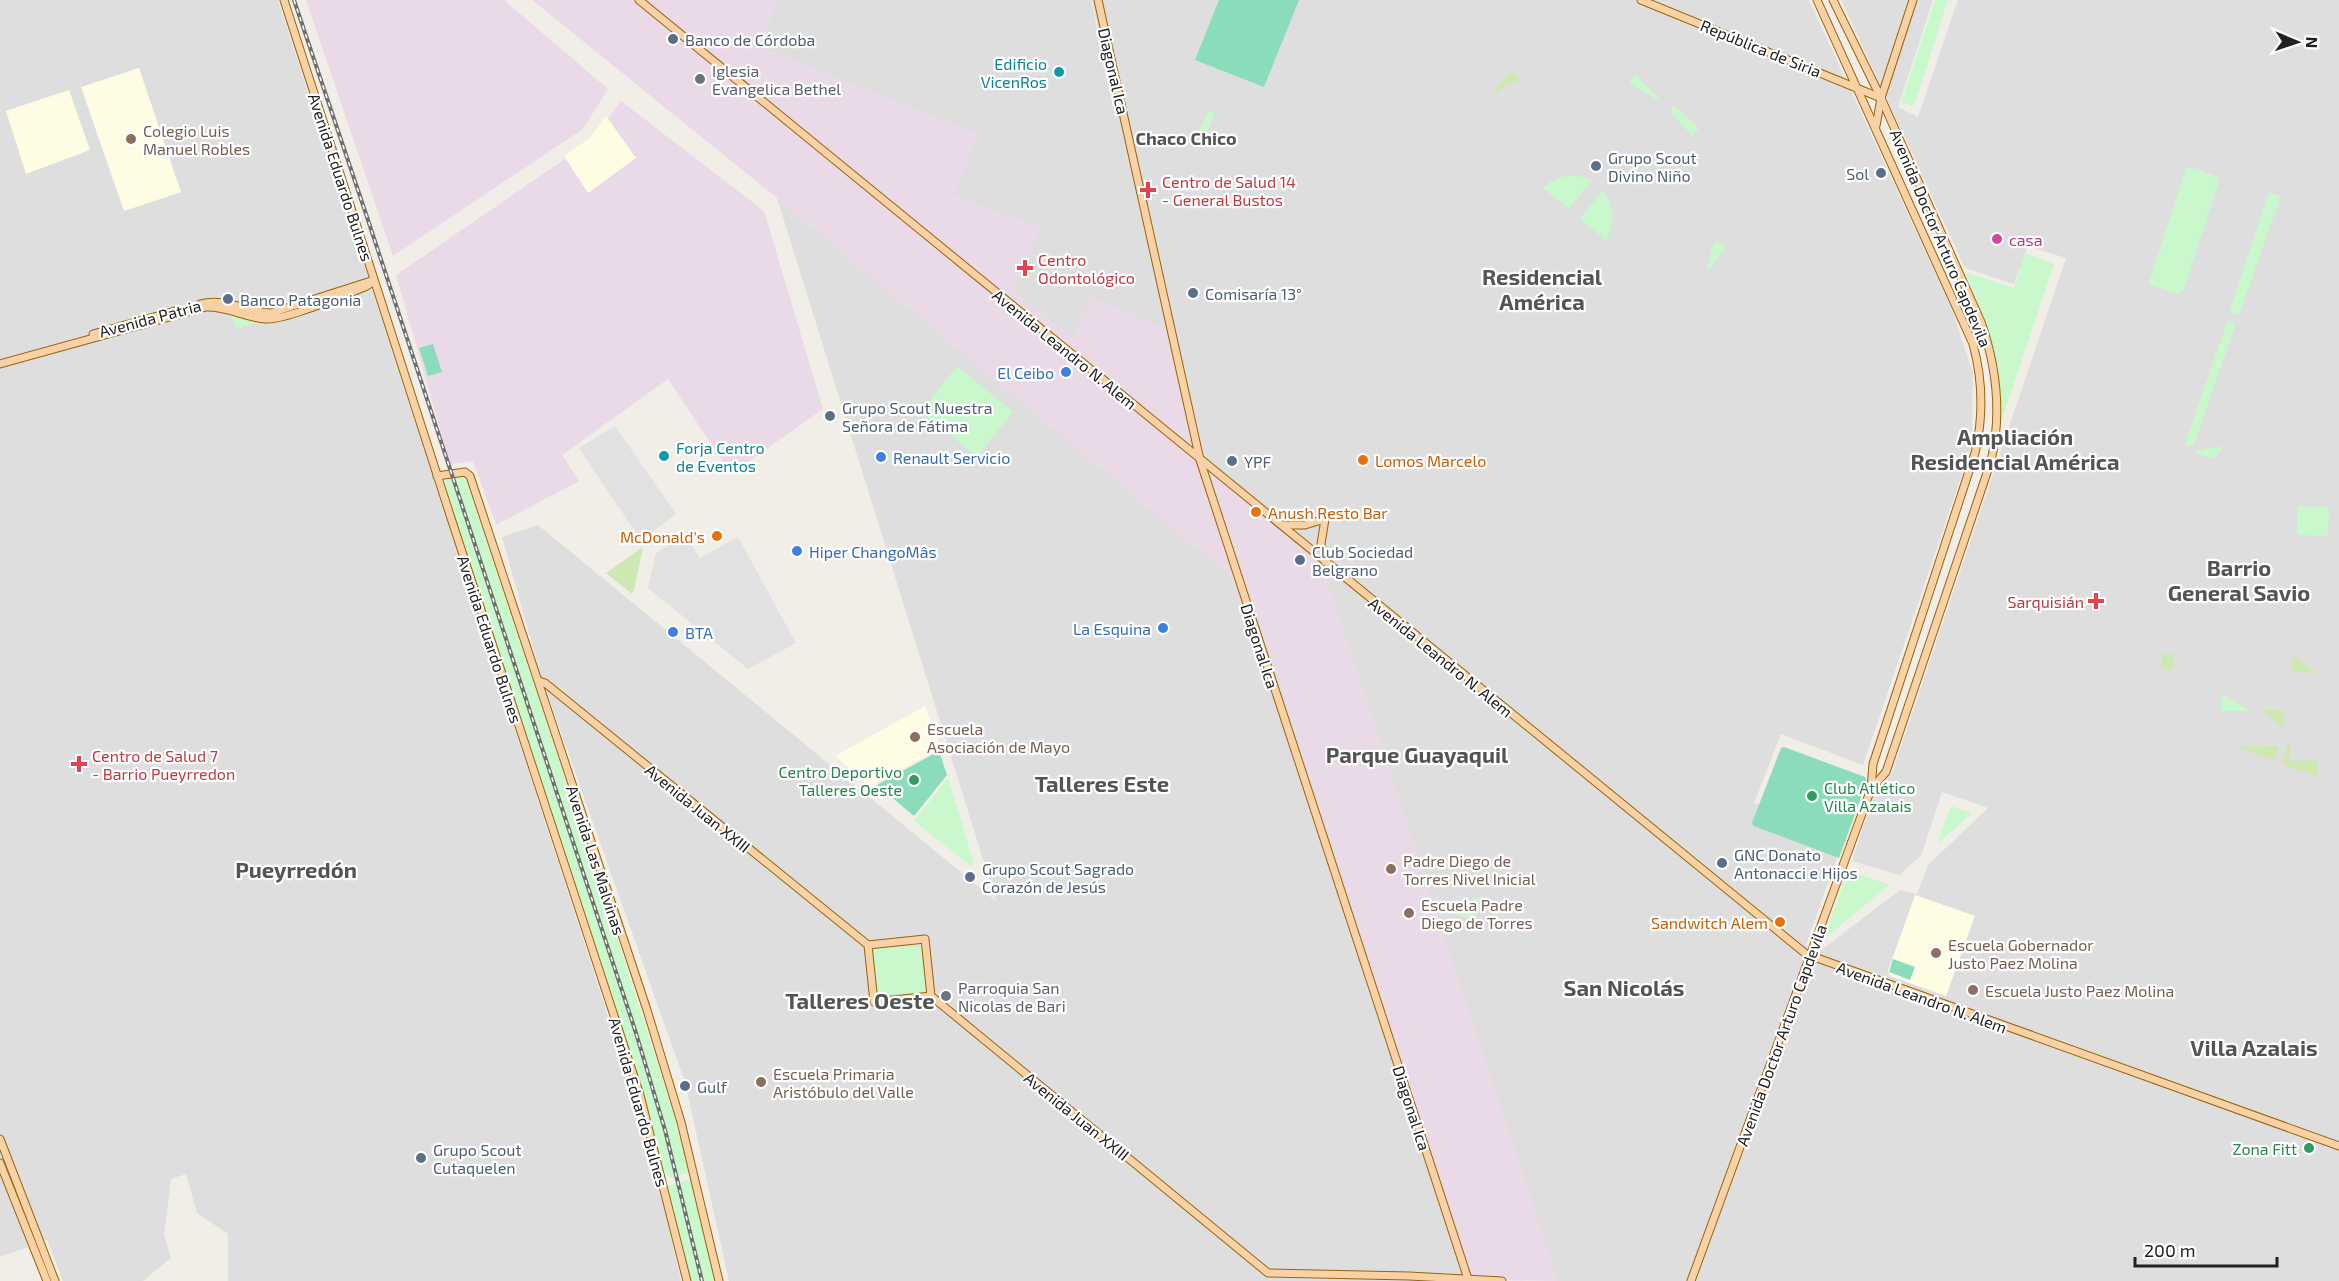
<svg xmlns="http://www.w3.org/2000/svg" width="2339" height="1281" font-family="'Exo 2',sans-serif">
<rect width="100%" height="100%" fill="#f1eee8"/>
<g fill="#dfdede">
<polygon points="0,0 278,0 620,1053 661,1194 681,1281 228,1281 228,1234 197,1213 186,1174 171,1179 164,1235 171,1258 143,1281 63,1281 47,1240 0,1257"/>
<polygon points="777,0 1091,0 1117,118 1092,0 1809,0 1951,307 1973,373 1972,445 1863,765 1781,734 1754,803 1844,838 1806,945 1820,951 1900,890 1917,894 1928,865 1988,808 1942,792 1921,856 1899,875 1852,861 1874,794 1892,773 2066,258 2028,246 2014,284 1965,268 1841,0 1933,0 1898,107 1918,117 1958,0 2339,0 2339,1281 1557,1281 1320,563 1196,456 1072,339 1013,291 1039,228 953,195 760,47"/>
<polygon points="777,198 1250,592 1475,1281 729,1281 685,1082 541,676 502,537 538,525 996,901"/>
</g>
<g fill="#eadae7">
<polygon points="306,0 504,0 608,89 583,129 393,256"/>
<polygon points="532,0 777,0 760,47 978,134 953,195 1040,228 1013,291 1072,338 1091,297 1164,328 1196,456 1320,563 1557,1281 1473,1280 1250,592 777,198"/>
<polygon points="621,101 764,211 823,409 731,474 668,379 562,455 579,481 496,525 473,461 450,464 396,275 591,141"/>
</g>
<g fill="#fefde4">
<polygon points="139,68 181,192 124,211 81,87"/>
<polygon points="69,90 90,150 26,174 6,111"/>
<polygon points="606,116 636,158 588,193 564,156 590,138"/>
<polygon points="925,706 941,748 870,786 835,756"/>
<polygon points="1915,895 1975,916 1946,996 1890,976 1888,971"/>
</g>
<g fill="#cde8b1">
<polygon points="1510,71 1522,80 1509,84 1490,96"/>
<polygon points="643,547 634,590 632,594 606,573"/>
<polygon points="2161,654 2173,654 2174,669 2161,669"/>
<polygon points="2292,657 2293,657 2318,673 2291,672"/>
<polygon points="2262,710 2284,710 2284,728 2281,725"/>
<polygon points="2287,744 2291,745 2289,757 2293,761 2318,760 2317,776 2283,765 2282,763"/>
<polygon points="2279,746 2274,760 2233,747"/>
</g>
<g fill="#c8f8cb">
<polygon points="1935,0 1948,0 1914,106 1901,102"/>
<polygon points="1635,75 1658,97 1660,101 1629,83"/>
<polygon points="1674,106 1699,128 1692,136 1670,111"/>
<polygon points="1209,110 1215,113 1205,136 1198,133"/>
<polygon points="2192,167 2218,177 2219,182 2183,291 2178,294 2150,285 2149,282 2186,168"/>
<path d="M1578 176 1592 180 1569 209 1543 188C1554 178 1563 175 1578 176Z"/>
<path d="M1603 190C1614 207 1616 223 1606 240L1580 219Z"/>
<polygon points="2271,193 2278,195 2280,199 2240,312 2237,314 2232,313 2230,309 2268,194"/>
<polygon points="1718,241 1726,247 1706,274 1713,245"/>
<path d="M2025 253 2054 264 1999 428C2004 366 1989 327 1965 272L2014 288Z"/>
<polygon points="231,315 232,315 258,322 237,329"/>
<polygon points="2230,321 2234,322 2235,326 2194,445 2187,446 2185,444 2227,322"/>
<polygon points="957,366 1013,412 977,457 921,411"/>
<polygon points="2220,446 2222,449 2213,459 2195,453 2195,451"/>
<polygon points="460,475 466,478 620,947 673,1112 689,1170 688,1173 671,1178 665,1174 645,1098 445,484 447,479"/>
<polygon points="2297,506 2329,507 2328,536 2297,535"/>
<polygon points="2222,694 2250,711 2221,711"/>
<polygon points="948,778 974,863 971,866 914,821"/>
<polygon points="1951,806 1972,813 1937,844"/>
<polygon points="1848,870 1889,885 1824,939"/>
<polygon points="1481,897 1472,920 1444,910"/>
<polygon points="922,945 926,992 878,997 873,949"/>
<polygon points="688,1180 692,1182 715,1281 688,1281 667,1191 668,1186"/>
</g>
<g fill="#8adcba">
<polygon points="1219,0 1299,0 1264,87 1195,60"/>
<polygon points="433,344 442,372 428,376 419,348"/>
<polygon points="1784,747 1865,777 1867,781 1839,858 1754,826 1752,823 1781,748"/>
<polygon points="939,751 947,775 914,816 877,785"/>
<polygon points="1893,959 1915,967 1910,980 1889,972"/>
</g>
<g fill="#e1e1e1">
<polygon points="615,426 676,514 641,540 579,448"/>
<polygon points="686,535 700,558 738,537 796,643 748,669 648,588 656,553"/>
</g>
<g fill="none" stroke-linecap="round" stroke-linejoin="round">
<defs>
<g id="major">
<polyline points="284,0 450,515 640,1095 687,1281"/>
<polyline points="639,0 1806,954 2339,1146"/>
<polyline points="1098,0 1200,460 1468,1279"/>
<polyline points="1641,0 1881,98"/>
<path d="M1833 0 1881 98 1981 322C1997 368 2002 414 1991 461L1886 772 1871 789"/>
<polyline points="1876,126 1881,98 1913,0"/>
<path d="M200 304C225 297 247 312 271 313L371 281"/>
<polyline points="93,334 175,311"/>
<path d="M0 364 206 307C227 306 246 318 266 319 286 320 343 295 365 287L374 281"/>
<polyline points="437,476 465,472 470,476 647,1010 681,1122 719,1281"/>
<polyline points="1325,519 1321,544 1325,562"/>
<polyline points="1283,525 1305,525 1325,519"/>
<polyline points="539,681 545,683 868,945 874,1002 931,996"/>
<polyline points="868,945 925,939 931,996 1268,1273 1409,1276 1502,1281"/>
<polyline points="0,1139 55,1281"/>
<polyline points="0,1163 47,1281"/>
<path d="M1691 1281 1871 789 1873 764 1975 453C1984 415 1983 381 1973 344L1817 0"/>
</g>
</defs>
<use href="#major" stroke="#986406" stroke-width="9"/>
<use href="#major" stroke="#f8d2a6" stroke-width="7"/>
<defs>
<polyline id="rail" points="294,0 365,211 636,1033 665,1130 702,1281"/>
</defs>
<use href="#rail" stroke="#6f6f6f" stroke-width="4"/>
<use href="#rail" stroke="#fff" stroke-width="1.5" stroke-dasharray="4.5" stroke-linecap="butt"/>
</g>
<g fill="#5c6f8a" stroke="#fff" stroke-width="2">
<circle cx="673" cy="39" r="6"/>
<circle cx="1596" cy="166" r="6"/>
<circle cx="1881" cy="173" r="6"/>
<circle cx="1193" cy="293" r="6"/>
<circle cx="228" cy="299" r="6"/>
<circle cx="830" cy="416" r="6"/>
<circle cx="1232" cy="461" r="6"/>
<circle cx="1300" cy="560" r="6"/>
<circle cx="1722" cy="863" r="6"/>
<circle cx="970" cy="877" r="6"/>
<circle cx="685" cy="1086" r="6"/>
<circle cx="421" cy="1158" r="6"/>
</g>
<g fill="#0f9aa8" stroke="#fff" stroke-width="2">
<circle cx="1059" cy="72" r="6"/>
<circle cx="664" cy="456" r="6"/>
</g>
<g fill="#6b7280" stroke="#fff" stroke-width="2">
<circle cx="700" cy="79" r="6"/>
<circle cx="946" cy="996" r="6"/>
</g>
<g fill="#8d6e63" stroke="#fff" stroke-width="2">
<circle cx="131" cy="139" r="6"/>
<circle cx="915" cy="737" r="6"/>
<circle cx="1391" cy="869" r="6"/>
<circle cx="1409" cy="913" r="6"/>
<circle cx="1936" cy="953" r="6"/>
<circle cx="1973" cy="990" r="6"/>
<circle cx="761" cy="1082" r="6"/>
</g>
<g fill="#e0444e" stroke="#fff" stroke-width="2">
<path d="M1145 181h6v6h6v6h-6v6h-6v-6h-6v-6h6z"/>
<path d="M1022 259h6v6h6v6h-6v6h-6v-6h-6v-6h6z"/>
<path d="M2093 592h6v6h6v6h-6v6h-6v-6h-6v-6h6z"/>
<path d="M76 755h6v6h6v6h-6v6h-6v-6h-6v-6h6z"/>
</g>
<circle fill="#d1479c" stroke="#fff" stroke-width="2" cx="1997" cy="239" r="6"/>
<g fill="#3f7fe0" stroke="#fff" stroke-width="2">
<circle cx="1066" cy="372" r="6"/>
<circle cx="881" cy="457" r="6"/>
<circle cx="797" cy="551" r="6"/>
<circle cx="1163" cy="628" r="6"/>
<circle cx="673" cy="632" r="6"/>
</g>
<g fill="#e8710a" stroke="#fff" stroke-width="2">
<circle cx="1363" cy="460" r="6"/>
<circle cx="1256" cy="512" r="6"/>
<circle cx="717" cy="536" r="6"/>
<circle cx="1780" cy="922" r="6"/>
</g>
<g fill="#2e9e5b" stroke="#fff" stroke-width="2">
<circle cx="914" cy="780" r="6"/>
<circle cx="1812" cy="796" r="6"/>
<circle cx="2309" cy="1148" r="6"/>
</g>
<g text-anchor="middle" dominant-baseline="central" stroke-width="4.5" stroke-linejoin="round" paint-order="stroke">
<g font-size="16" fill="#4e5e75" stroke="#fff" text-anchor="start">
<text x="685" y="39">Banco de Córdoba</text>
<text x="1608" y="157">Grupo Scout<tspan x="1608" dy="18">Divino Niño</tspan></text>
<text x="1869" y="173" text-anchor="end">Sol</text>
<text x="1205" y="293">Comisaría 13°</text>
<text x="240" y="299">Banco Patagonia</text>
<text x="842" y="407">Grupo Scout Nuestra<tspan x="842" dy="18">Señora de Fátima</tspan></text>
<text x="1244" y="461">YPF</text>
<text x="1312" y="551">Club Sociedad<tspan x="1312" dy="18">Belgrano</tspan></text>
<text x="1734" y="854">GNC Donato<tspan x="1734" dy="18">Antonacci e Hijos</tspan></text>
<text x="982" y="868">Grupo Scout Sagrado<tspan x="982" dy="18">Corazón de Jesús</tspan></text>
<text x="697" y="1086">Gulf</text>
<text x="433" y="1149">Grupo Scout<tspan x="433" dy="18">Cutaquelen</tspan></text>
</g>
<g font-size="16" fill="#212121" stroke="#fff">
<text transform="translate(1761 48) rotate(22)">República de Siria</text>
<text transform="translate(1114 71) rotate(77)">Diagonal Ica</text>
<text transform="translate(341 177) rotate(72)">Avenida Eduardo Bulnes</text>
<text transform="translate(1941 238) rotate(67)">Avenida Doctor Arturo Capdevila</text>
<text transform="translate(150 318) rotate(-15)">Avenida Patria</text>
<text transform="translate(1065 349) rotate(39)">Avenida Leandro N. Alem</text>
<text transform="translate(490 639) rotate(72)">Avenida Eduardo Bulnes</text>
<text transform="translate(1260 646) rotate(72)">Diagonal Ica</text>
<text transform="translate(1441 657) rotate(39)">Avenida Leandro N. Alem</text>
<text transform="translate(698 808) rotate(39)">Avenida Juan XXIII</text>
<text transform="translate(596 860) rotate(72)">Avenida Las Malvinas</text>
<text transform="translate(1922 997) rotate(20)">Avenida Leandro N. Alem</text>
<text transform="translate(1781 1035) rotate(-70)">Avenida Doctor Arturo Capdevila</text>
<text transform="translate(639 1102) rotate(74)">Avenida Eduardo Bulnes</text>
<text transform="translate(1412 1108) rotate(72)">Diagonal Ica</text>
<text transform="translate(1077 1116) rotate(39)">Avenida Juan XXIII</text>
</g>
<g font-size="16" fill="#0d838f" stroke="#fff" text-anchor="end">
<text x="1047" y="63">Edificio<tspan x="1047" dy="18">VicenRos</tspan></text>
<text x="676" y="447" text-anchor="start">Forja Centro<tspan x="676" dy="18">de Eventos</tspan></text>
</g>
<g font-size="16" fill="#5b616d" stroke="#fff" text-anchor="start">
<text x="712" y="70">Iglesia<tspan x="712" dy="18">Evangelica Bethel</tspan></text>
<text x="958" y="987">Parroquia San<tspan x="958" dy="18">Nicolas de Bari</tspan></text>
</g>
<g font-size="16" fill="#785e54" stroke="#fff" text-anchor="start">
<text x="143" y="130">Colegio Luis<tspan x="143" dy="18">Manuel Robles</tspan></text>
<text x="927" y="728">Escuela<tspan x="927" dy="18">Asociación de Mayo</tspan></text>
<text x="1403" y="860">Padre Diego de<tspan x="1403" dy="18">Torres Nivel Inicial</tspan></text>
<text x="1421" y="904">Escuela Padre<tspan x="1421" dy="18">Diego de Torres</tspan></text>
<text x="1948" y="944">Escuela Gobernador<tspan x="1948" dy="18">Justo Paez Molina</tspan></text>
<text x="1985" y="990">Escuela Justo Paez Molina</text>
<text x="773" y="1073">Escuela Primaria<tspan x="773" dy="18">Aristóbulo del Valle</tspan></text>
</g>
<g font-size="16" fill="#be3a42" stroke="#fff" text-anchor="start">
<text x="1162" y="181">Centro de Salud 14<tspan x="1162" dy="18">- General Bustos</tspan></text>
<text x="1038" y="259">Centro<tspan x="1038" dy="18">Odontológico</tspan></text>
<text x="2084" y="601" text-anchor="end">Sarquisián</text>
<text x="92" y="755">Centro de Salud 7<tspan x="92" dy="18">- Barrio Pueyrredon</tspan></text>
</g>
<g font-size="16" fill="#b23c85" stroke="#fff" text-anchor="start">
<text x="2009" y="239">casa</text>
</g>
<g font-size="16" fill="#366cbe" stroke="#fff" text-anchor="start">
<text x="1054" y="372" text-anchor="end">El Ceibo</text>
<text x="893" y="457">Renault Servicio</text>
<text x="809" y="551">Hiper ChangoMâs</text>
<text x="1151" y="628" text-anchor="end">La Esquina</text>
<text x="685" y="632">BTA</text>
</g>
<g font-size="16" fill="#c56008" stroke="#fff" text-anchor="start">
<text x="1375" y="460">Lomos Marcelo</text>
<text x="1268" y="512">Anush Resto Bar</text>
<text x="705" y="536" text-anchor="end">McDonald's</text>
<text x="1768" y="922" text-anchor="end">Sandwitch Alem</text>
</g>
<g font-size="16" fill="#27864d" stroke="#fff" text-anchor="end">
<text x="902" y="771">Centro Deportivo<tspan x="902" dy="18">Talleres Oeste</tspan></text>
<text x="1824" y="787" text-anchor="start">Club Atlético<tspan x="1824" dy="18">Villa Azalais</tspan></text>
<text x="2297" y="1148">Zona Fitt</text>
</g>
<g font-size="18" font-weight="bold" fill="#545454" stroke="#fff">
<text x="1186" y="138">Chaco Chico</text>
</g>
<g font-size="22" font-weight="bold" fill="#545454" stroke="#fff">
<text x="1542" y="276">Residencial<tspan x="1542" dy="25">América</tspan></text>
<text x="2015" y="436">Ampliación<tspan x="2015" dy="25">Residencial América</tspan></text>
<text x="2239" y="567">Barrio<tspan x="2239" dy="25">General Savio</tspan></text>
<text x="1417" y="754">Parque Guayaquil</text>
<text x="1102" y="783">Talleres Este</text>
<text x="296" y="869">Pueyrredón</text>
<text x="1624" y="987">San Nicolás</text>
<text x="860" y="1000">Talleres Oeste</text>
<text x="2254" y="1047">Villa Azalais</text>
</g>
</g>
<g transform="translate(2297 42) rotate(92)" stroke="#ffffff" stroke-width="4.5" paint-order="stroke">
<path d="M0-4.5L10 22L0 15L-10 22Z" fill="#212121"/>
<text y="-9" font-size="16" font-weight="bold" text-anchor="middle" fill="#212121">N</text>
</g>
<path d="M2135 1257v9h142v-9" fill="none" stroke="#212121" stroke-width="3"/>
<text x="2144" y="1257" font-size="18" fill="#212121" stroke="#ffffff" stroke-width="4.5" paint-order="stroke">200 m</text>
</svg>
